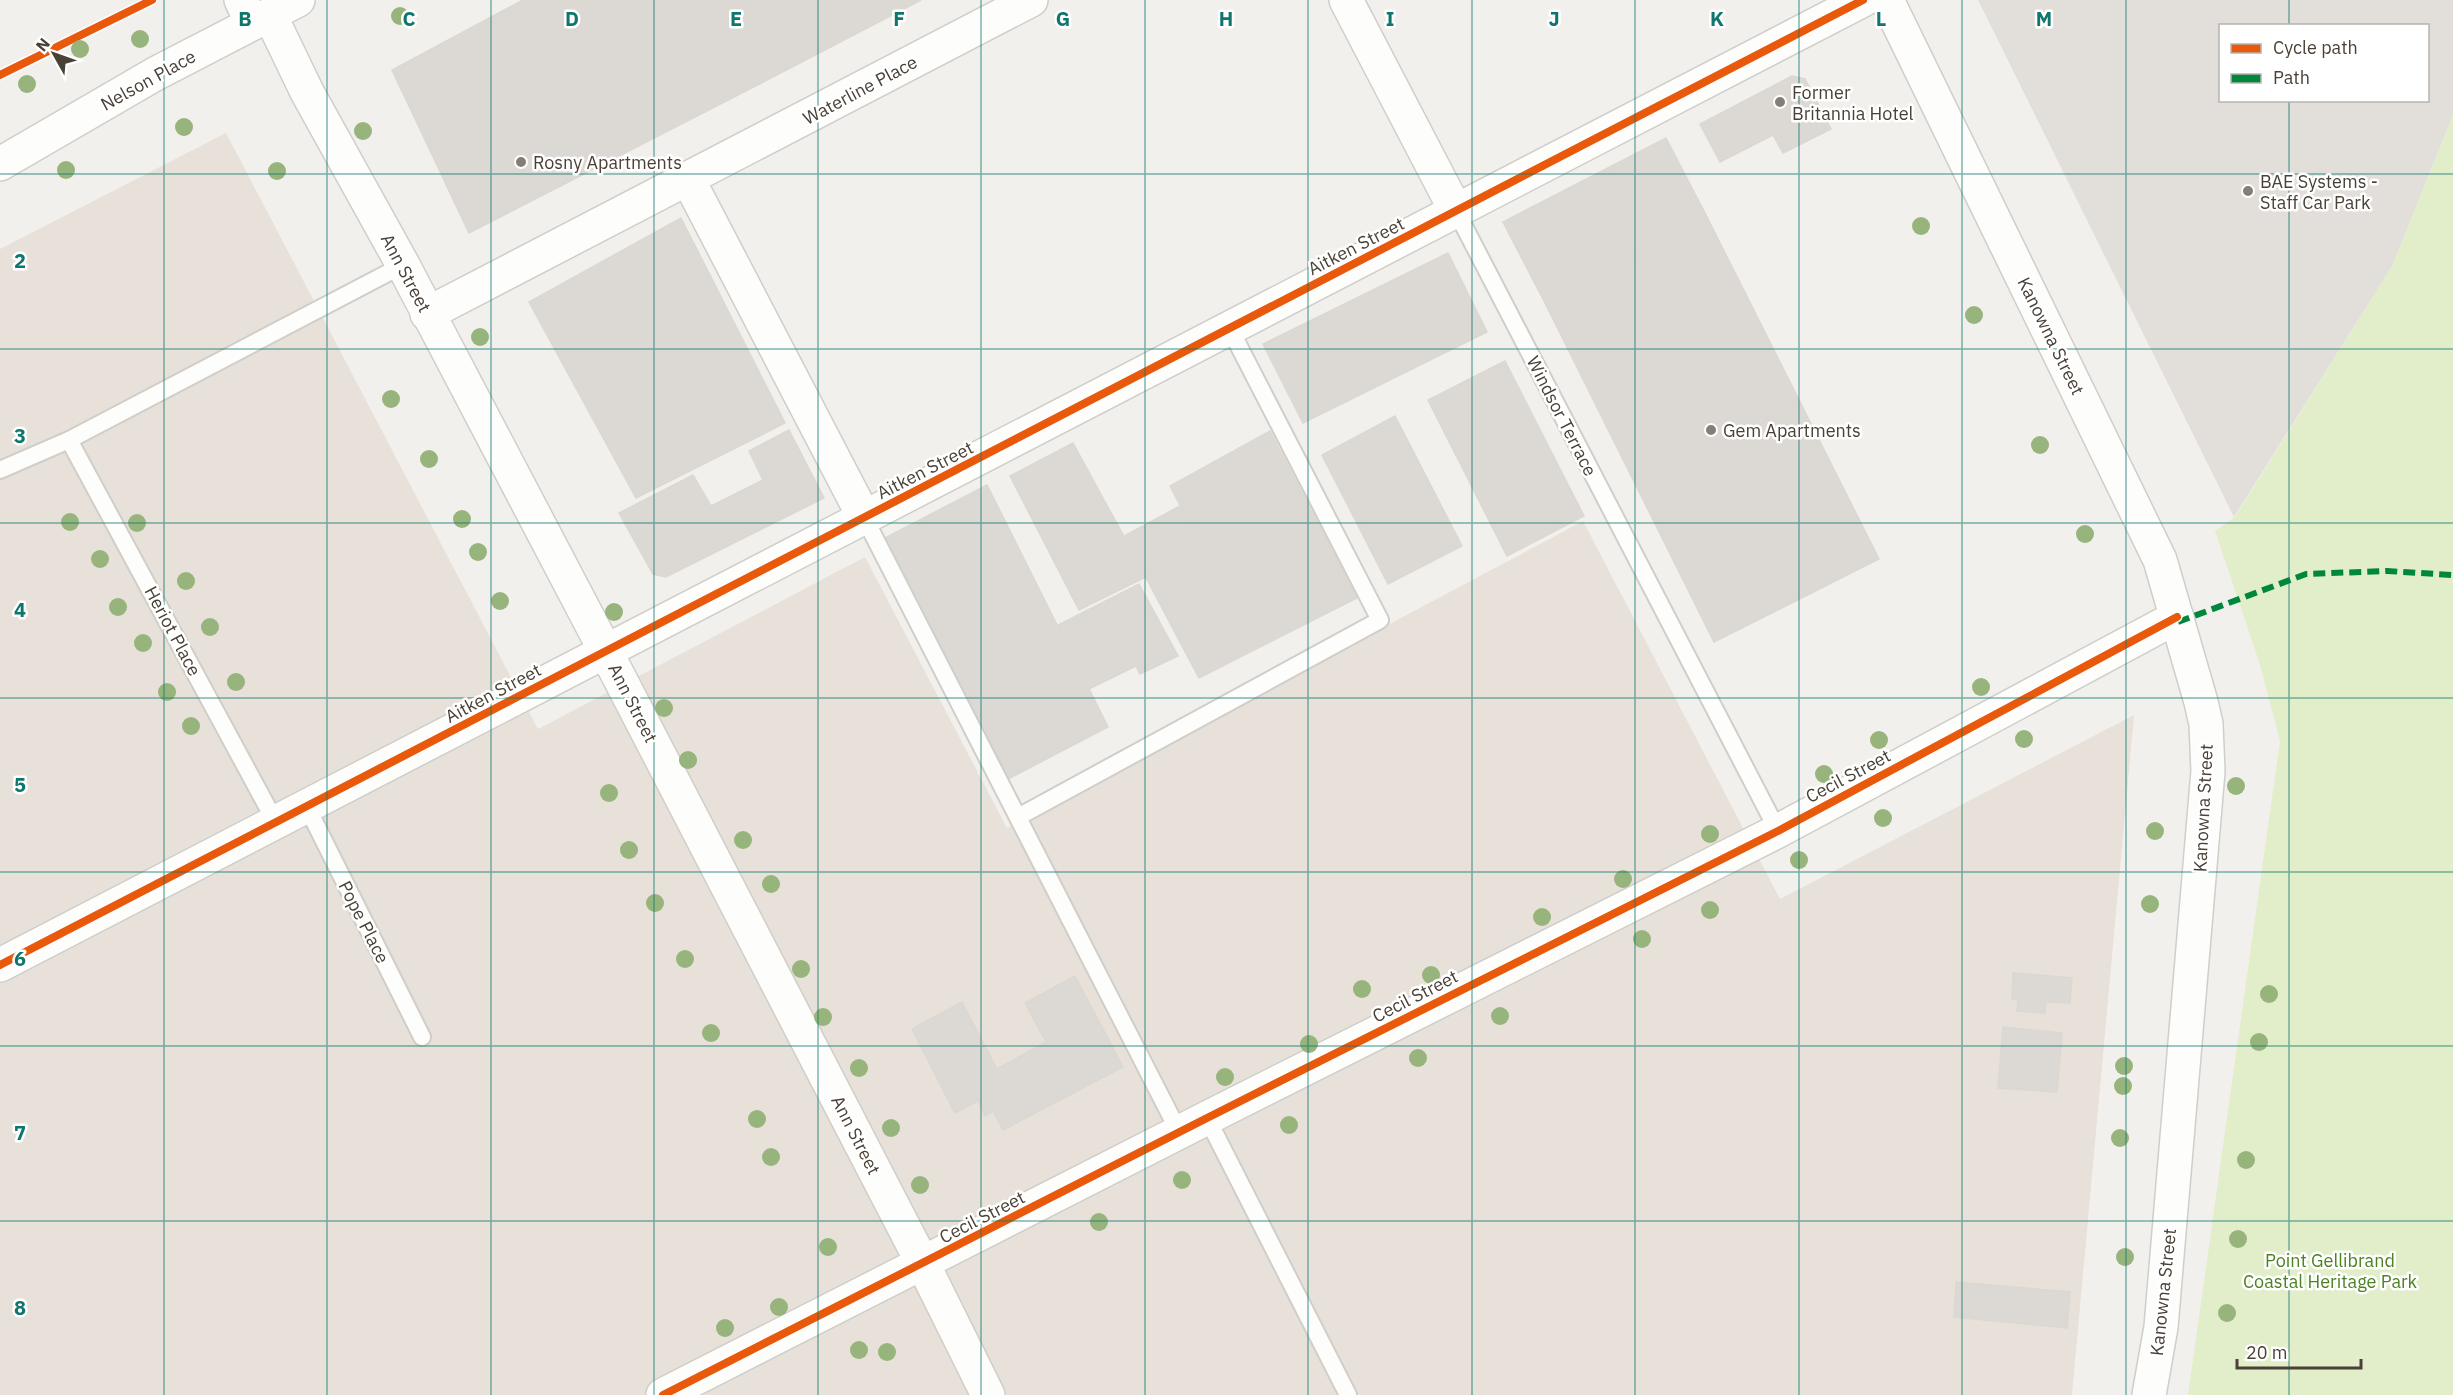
<svg xmlns="http://www.w3.org/2000/svg" width="2453" height="1395" font-family="'IBM Plex Sans',sans-serif">
<rect width="100%" height="100%" fill="#f2f0ec"/>
<polygon fill="#e7e1d9" points="226,133 538,729 865,557 1007,828 1583,521 1780,899 2134,715 2072,1395 0,1395 0,249"/>
<polygon fill="#e2eeca" points="2453,115 2453,1395 2188,1395 2280,741 2260,665 2215,531 2235,517 2392,266"/>
<path fill="#e2dfda" fill-rule="evenodd" d="M1978 0H2453V115L2392 266 2234 517ZM2220 26H2428V100H2220Z"/>
<g fill="#dcd9d4" stroke="#dbd7d1" stroke-width="1.5">
<polygon points="523,0 693,0 744,92 469,233 392,70"/>
<polygon points="693,0 921,0 744,92"/>
<polygon points="1792,76 1805,79 1831,129 1783,153 1773,135 1720,162 1700,124"/>
<polygon points="1666,138 1707,217 1544,301 1503,222"/>
<polygon points="1707,217 1879,559 1714,642 1544,301"/>
<polygon points="681,218 785,423 636,498 529,302"/>
<polygon points="1448,253 1487,332 1303,423 1263,344"/>
<polygon points="1505,361 1584,516 1507,556 1428,400"/>
<polygon points="1395,416 1462,546 1388,584 1322,455"/>
<polygon points="789,430 824,498 666,577 653,574 619,513 693,475 711,506 763,480 749,451"/>
<polygon points="1270,431 1357,598 1256,649 1170,486"/>
<polygon points="1073,443 1146,577 1079,610 1010,476"/>
<polygon points="987,485 1108,727 1008,779 883,539"/>
<polygon points="1180,506 1256,649 1199,678 1124,536"/>
<polygon points="1139,584 1178,656 1140,674 1136,666 1089,689 1058,625"/>
<polygon points="2013,973 2072,978 2070,1003 2046,1002 2045,1013 2017,1011 2018,1000 2012,999"/>
<polygon points="1075,976 1123,1067 1003,1130 993,1111 985,1116 978,1101 955,1113 912,1029 962,1002 997,1069 1046,1042 1025,1003"/>
<polygon points="2003,1027 2062,1033 2057,1092 1998,1088"/>
<polygon points="1956,1282 2070,1292 2067,1328 1954,1317"/>
</g>
<g fill="none" stroke-linecap="round" stroke-linejoin="round">
<defs>
<g id="service">
<polyline points="1456,211 1778,831"/>
<polyline points="0,470 69,440"/>
<polyline points="865,519 1179,1132"/>
<polyline points="307,807 422,1037"/>
<polyline points="1018,817 1380,620 1230,329"/>
<polyline points="276,823 69,440 403,265"/>
<polyline points="1207,1118 1348,1395"/>
</g>
<g id="minor">
<polyline points="241,0 252,23"/>
<polyline points="1346,0 1456,211"/>
<polyline points="1887,0 2160,560 2201,702 2206,724 2208,771 2161,1327 2149,1395"/>
<polyline points="270,15 307,92 403,265 605,650 923,1264 988,1395"/>
<polyline points="688,179 865,519"/>
<polyline points="427,314 1031,0"/>
<polyline points="0,965 1863,0"/>
<polyline points="663,1395 1207,1118 1778,831 2177,617"/>
</g>
<polyline id="tertiary" points="0,164 155,74 298,0"/>
</defs>
<use href="#service" stroke="#d0cec9" stroke-width="20"/>
<use href="#minor" stroke="#d0cec9" stroke-width="36"/>
<use href="#tertiary" stroke="#d0cec9" stroke-width="36"/>
<use href="#service" stroke="#fdfdfc" stroke-width="16"/>
<use href="#minor" stroke="#fdfdfc" stroke-width="33"/>
<use href="#tertiary" stroke="#fdfdfc" stroke-width="33"/>
<polyline stroke="#00873e" stroke-width="6" stroke-dasharray="12 6" stroke-linecap="butt" points="2178,622 2306,574 2387,571 2453,575"/>
<defs>
<g id="cycleway">
<polyline points="0,75 152,0"/>
<polyline points="0,965 1863,0"/>
<polyline points="663,1395 1207,1118 1778,831 2177,617"/>
</g>
</defs>
<use href="#cycleway" stroke="#fff" stroke-width="11"/>
<use href="#cycleway" stroke="#e8590c" stroke-width="8"/>
</g>
<g fill="#97b47d">
<circle cx="400" cy="16" r="9"/>
<circle cx="140" cy="39" r="9"/>
<circle cx="80" cy="49" r="9"/>
<circle cx="27" cy="84" r="9"/>
<circle cx="184" cy="127" r="9"/>
<circle cx="363" cy="131" r="9"/>
<circle cx="66" cy="170" r="9"/>
<circle cx="277" cy="171" r="9"/>
<circle cx="1921" cy="226" r="9"/>
<circle cx="1974" cy="315" r="9"/>
<circle cx="480" cy="337" r="9"/>
<circle cx="391" cy="399" r="9"/>
<circle cx="2040" cy="445" r="9"/>
<circle cx="429" cy="459" r="9"/>
<circle cx="462" cy="519" r="9"/>
<circle cx="70" cy="522" r="9"/>
<circle cx="137" cy="523" r="9"/>
<circle cx="2085" cy="534" r="9"/>
<circle cx="478" cy="552" r="9"/>
<circle cx="100" cy="559" r="9"/>
<circle cx="186" cy="581" r="9"/>
<circle cx="500" cy="601" r="9"/>
<circle cx="118" cy="607" r="9"/>
<circle cx="614" cy="612" r="9"/>
<circle cx="210" cy="627" r="9"/>
<circle cx="143" cy="643" r="9"/>
<circle cx="236" cy="682" r="9"/>
<circle cx="1981" cy="687" r="9"/>
<circle cx="167" cy="692" r="9"/>
<circle cx="664" cy="708" r="9"/>
<circle cx="191" cy="726" r="9"/>
<circle cx="2024" cy="739" r="9"/>
<circle cx="1879" cy="740" r="9"/>
<circle cx="688" cy="760" r="9"/>
<circle cx="1824" cy="774" r="9"/>
<circle cx="2236" cy="786" r="9"/>
<circle cx="609" cy="793" r="9"/>
<circle cx="1883" cy="818" r="9"/>
<circle cx="2155" cy="831" r="9"/>
<circle cx="1710" cy="834" r="9"/>
<circle cx="743" cy="840" r="9"/>
<circle cx="629" cy="850" r="9"/>
<circle cx="1799" cy="860" r="9"/>
<circle cx="1623" cy="879" r="9"/>
<circle cx="771" cy="884" r="9"/>
<circle cx="655" cy="903" r="9"/>
<circle cx="2150" cy="904" r="9"/>
<circle cx="1710" cy="910" r="9"/>
<circle cx="1542" cy="917" r="9"/>
<circle cx="1642" cy="939" r="9"/>
<circle cx="685" cy="959" r="9"/>
<circle cx="801" cy="969" r="9"/>
<circle cx="1431" cy="975" r="9"/>
<circle cx="1362" cy="989" r="9"/>
<circle cx="2269" cy="994" r="9"/>
<circle cx="1500" cy="1016" r="9"/>
<circle cx="823" cy="1017" r="9"/>
<circle cx="711" cy="1033" r="9"/>
<circle cx="2259" cy="1042" r="9"/>
<circle cx="1309" cy="1044" r="9"/>
<circle cx="1418" cy="1058" r="9"/>
<circle cx="2124" cy="1066" r="9"/>
<circle cx="859" cy="1068" r="9"/>
<circle cx="1225" cy="1077" r="9"/>
<circle cx="2123" cy="1086" r="9"/>
<circle cx="757" cy="1119" r="9"/>
<circle cx="1289" cy="1125" r="9"/>
<circle cx="891" cy="1128" r="9"/>
<circle cx="2120" cy="1138" r="9"/>
<circle cx="771" cy="1157" r="9"/>
<circle cx="2246" cy="1160" r="9"/>
<circle cx="1182" cy="1180" r="9"/>
<circle cx="920" cy="1185" r="9"/>
<circle cx="1099" cy="1222" r="9"/>
<circle cx="2238" cy="1239" r="9"/>
<circle cx="828" cy="1247" r="9"/>
<circle cx="2125" cy="1257" r="9"/>
<circle cx="779" cy="1307" r="9"/>
<circle cx="2227" cy="1313" r="9"/>
<circle cx="725" cy="1328" r="9"/>
<circle cx="859" cy="1350" r="9"/>
<circle cx="887" cy="1352" r="9"/>
</g>
<path fill="none" stroke="#0f766e" stroke-width="1.5" stroke-opacity="0.55" d="M164 0V1395M327 0V1395M491 0V1395M654 0V1395M818 0V1395M981 0V1395M1145 0V1395M1308 0V1395M1472 0V1395M1635 0V1395M1799 0V1395M1962 0V1395M2126 0V1395M2289 0V26M2289 100V1395M0 174H2453M0 349H2453M0 523H2453M0 698H2453M0 872H2453M0 1046H2453M0 1221H2453"/>
<g fill="#857e76" stroke="#fff" stroke-width="2">
<circle cx="1780" cy="102" r="6"/>
<circle cx="521" cy="162" r="6"/>
<circle cx="2248" cy="191" r="6"/>
<circle cx="1711" cy="430" r="6"/>
</g>
<g text-anchor="middle" dominant-baseline="central" stroke-width="5" stroke-linejoin="round" paint-order="stroke">
<g font-size="18" fill="#4a4136" stroke="#fff">
<text transform="translate(148 80) rotate(-29)">Nelson Place</text>
<text transform="translate(860 90) rotate(-28)">Waterline Place</text>
<text transform="translate(1356 246) rotate(-27)">Aitken Street</text>
<text transform="translate(406 273) rotate(62)">Ann Street</text>
<text transform="translate(2051 336) rotate(64)">Kanowna Street</text>
<text transform="translate(1562 416) rotate(63)">Windsor Terrace</text>
<text transform="translate(925 470) rotate(-27)">Aitken Street</text>
<text transform="translate(173 631) rotate(62)">Heriot Place</text>
<text transform="translate(493 693) rotate(-28)">Aitken Street</text>
<text transform="translate(633 703) rotate(63)">Ann Street</text>
<text transform="translate(1848 776) rotate(-28)">Cecil Street</text>
<text transform="translate(2203 808) rotate(-87)">Kanowna Street</text>
<text transform="translate(364 922) rotate(63)">Pope Place</text>
<text transform="translate(1415 996) rotate(-27)">Cecil Street</text>
<text transform="translate(856 1135) rotate(63)">Ann Street</text>
<text transform="translate(982 1217) rotate(-27)">Cecil Street</text>
<text transform="translate(2163 1292) rotate(-84)">Kanowna Street</text>
</g>
<g font-size="18" fill="#4a4136" stroke="#fff" text-anchor="start">
<text x="1792" y="92">Former<tspan x="1792" dy="21">Britannia Hotel</tspan></text>
<text x="533" y="162">Rosny Apartments</text>
<text x="2260" y="181">BAE Systems -<tspan x="2260" dy="21">Staff Car Park</tspan></text>
<text x="1723" y="430">Gem Apartments</text>
</g>
<g font-size="18" fill="#4d8223" stroke="#fff">
<text x="2330" y="1260">Point Gellibrand<tspan x="2330" dy="21">Coastal Heritage Park</tspan></text>
</g>
</g>
<g font-size="20" text-anchor="middle" font-weight="bold" fill="#0f766e" stroke="#fff" stroke-width="5" stroke-linejoin="round" paint-order="stroke">
<text x="245" y="26">B</text>
<text x="409" y="26">C</text>
<text x="572" y="26">D</text>
<text x="736" y="26">E</text>
<text x="899" y="26">F</text>
<text x="1063" y="26">G</text>
<text x="1226" y="26">H</text>
<text x="1390" y="26">I</text>
<text x="1554" y="26">J</text>
<text x="1717" y="26">K</text>
<text x="1881" y="26">L</text>
<text x="2044" y="26">M</text>
<text x="20" y="268">2</text>
<text x="20" y="443">3</text>
<text x="20" y="617">4</text>
<text x="20" y="792">5</text>
<text x="20" y="966">6</text>
<text x="20" y="1140">7</text>
<text x="20" y="1315">8</text>
</g>
<rect x="2219" y="24" width="210" height="78" fill="#ffffff" stroke="#b7b3af" stroke-width="1.5"/>
<rect x="2231" y="44" width="30" height="9" fill="#e8590c" stroke="#b7b3af" stroke-width="1.5"/>
<text x="2273" y="54" font-size="18" fill="#4a4136">Cycle path</text>
<rect x="2231" y="74" width="30" height="9" fill="#00873e" stroke="#b7b3af" stroke-width="1.5"/>
<text x="2273" y="84" font-size="18" fill="#4a4136">Path</text>
<g transform="translate(54 54) rotate(310)" stroke="#ffffff" stroke-width="4.5" paint-order="stroke">
<path d="M0-4.5L10 22L0 15L-10 22Z" fill="#4a4136"/>
<text y="-9" font-size="16" font-weight="bold" text-anchor="middle" fill="#4a4136">N</text>
</g>
<path d="M2237 1359v9h124v-9" fill="none" stroke="#4a4136" stroke-width="3"/>
<text x="2246" y="1359" font-size="18" fill="#4a4136" stroke="#ffffff" stroke-width="4.5" paint-order="stroke">20 m</text>
</svg>
